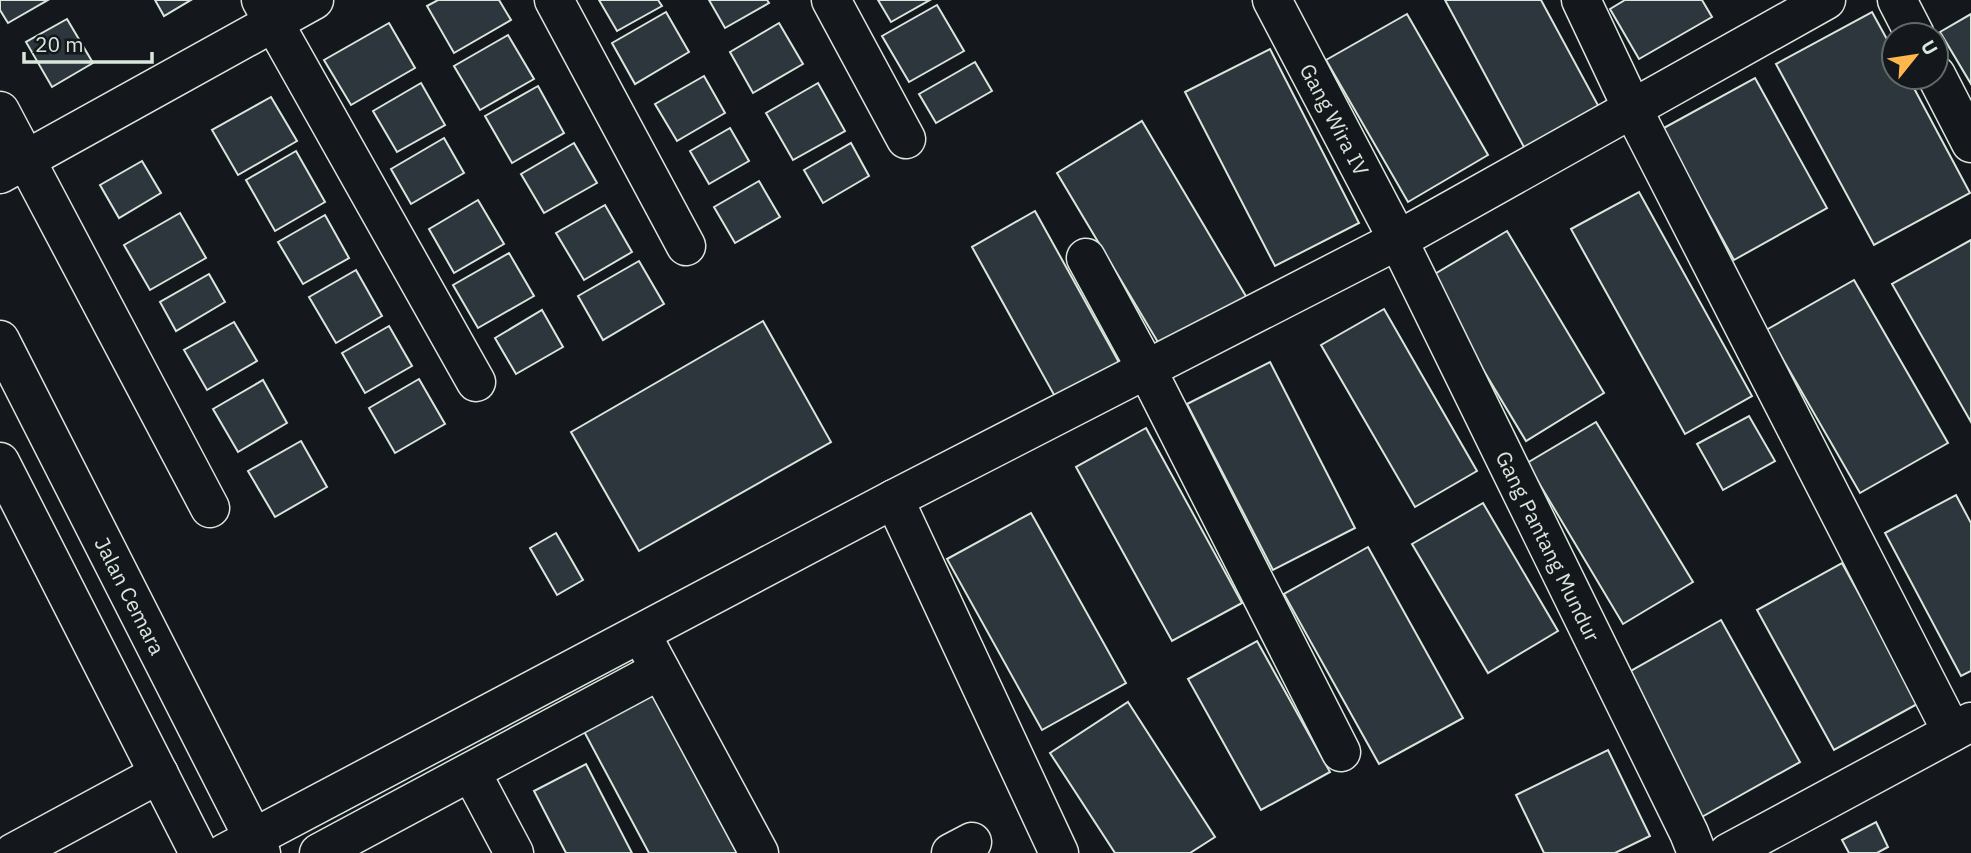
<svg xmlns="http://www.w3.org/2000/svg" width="1971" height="853" font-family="'IBM Plex Sans',sans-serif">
<rect width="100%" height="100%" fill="#14181c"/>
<g fill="#2c363c" stroke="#d8e6dc" stroke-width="2">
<polygon points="0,0 48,0 8,23 0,10"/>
<polygon points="155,0 191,0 164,16"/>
<polygon points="438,0 499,0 511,20 454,53 427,6"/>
<polygon points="599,0 658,0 662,6 617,31"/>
<polygon points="709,0 767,0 769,3 725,28"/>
<polygon points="878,0 930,0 891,22"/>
<polygon points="1445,0 1541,0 1600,109 1525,149"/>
<polygon points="1625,0 1702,0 1712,17 1639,59 1610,9"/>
<polygon points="937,5 964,51 909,82 882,36"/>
<polygon points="666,12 689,52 635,84 612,43"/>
<polygon points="1872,12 1894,52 1894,77 1908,77 1970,193 1874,245 1776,64"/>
<polygon points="1407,14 1488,155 1408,202 1326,60"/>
<polygon points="1971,14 1971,84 1940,32"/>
<polygon points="67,19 93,63 52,87 26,42"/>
<polygon points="389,23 415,68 351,105 324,60"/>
<polygon points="779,23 803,64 753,93 730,52"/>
<polygon points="508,35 534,79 480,110 454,66"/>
<polygon points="1270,49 1359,223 1275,266 1185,92"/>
<polygon points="975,62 992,91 936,123 919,94"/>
<polygon points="704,76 725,113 677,141 655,104"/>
<polygon points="1755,78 1827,208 1734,260 1662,129"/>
<polygon points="421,83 445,125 397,152 373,111"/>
<polygon points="818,83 845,131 793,160 766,113"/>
<polygon points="538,86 564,133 512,163 485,116"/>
<polygon points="271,97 297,141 238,175 212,130"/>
<polygon points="1142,121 1247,298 1162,349 1057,173"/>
<polygon points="730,128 749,161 709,184 690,151"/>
<polygon points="444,138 464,173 411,204 391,169"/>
<polygon points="574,143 597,183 544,213 521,174"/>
<polygon points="851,143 869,176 823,203 804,170"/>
<polygon points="296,151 325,202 275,231 246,180"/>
<polygon points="142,161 161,193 119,218 100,185"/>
<polygon points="759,181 780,217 735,243 714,207"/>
<polygon points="1639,192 1752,396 1685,434 1571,229"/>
<polygon points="478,200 504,244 454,273 429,229"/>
<polygon points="605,205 632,252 584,280 556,233"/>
<polygon points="1035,211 1126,375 1063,411 972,247"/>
<polygon points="180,213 206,258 150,290 124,245"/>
<polygon points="325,215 349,258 303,284 278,242"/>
<polygon points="1507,231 1604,393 1526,441 1428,278"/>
<polygon points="1971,240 1971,422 1892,284"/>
<polygon points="509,253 534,296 478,328 453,285"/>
<polygon points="639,261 664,304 603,340 578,296"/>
<polygon points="356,270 382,316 336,343 309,297"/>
<polygon points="209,274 225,302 176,331 160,302"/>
<polygon points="1854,280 1948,443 1860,493 1766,330"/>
<polygon points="1384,309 1477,471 1415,507 1321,345"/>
<polygon points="542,310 563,347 516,374 495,338"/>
<polygon points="763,321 831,442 639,551 571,432"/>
<polygon points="234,322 257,361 207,390 184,350"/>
<polygon points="389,326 412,366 365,393 342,353"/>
<polygon points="1270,362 1355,528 1273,570 1187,404"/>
<polygon points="419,379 445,424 395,453 369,408"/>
<polygon points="263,380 287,423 238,452 213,409"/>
<polygon points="1749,416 1775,461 1723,490 1697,444"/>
<polygon points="1596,422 1693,582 1623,624 1527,463"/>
<polygon points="1146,428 1242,603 1172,641 1076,467"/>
<polygon points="301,441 327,487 275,517 248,471"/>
<polygon points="1956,495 1971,523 1971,671 1961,676 1885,533"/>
<polygon points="1483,503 1558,631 1488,673 1412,544"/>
<polygon points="1031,513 1126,683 1042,730 947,559"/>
<polygon points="556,533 583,580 557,595 530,548"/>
<polygon points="1368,547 1463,718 1379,764 1284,594"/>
<polygon points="1842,563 1919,703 1834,750 1757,610"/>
<polygon points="1721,620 1800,762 1700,818 1622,676"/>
<polygon points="1257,641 1330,772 1261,810 1188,679"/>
<polygon points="647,685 737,853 649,853 579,722"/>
<polygon points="1128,702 1215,837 1190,853 1115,853 1050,753"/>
<polygon points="1608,750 1650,836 1615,853 1544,853 1516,795"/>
<polygon points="586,764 632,853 566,853 534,791"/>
<polygon points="1876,822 1888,847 1877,853 1849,853 1842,840"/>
</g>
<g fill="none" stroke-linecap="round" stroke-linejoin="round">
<defs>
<g id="street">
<polyline points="261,0 476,382"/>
<polyline points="554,0 686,246"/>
<polyline points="831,0 906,139"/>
<path id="s1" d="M1272 0 1398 240 1689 833 1697 853"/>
<polyline points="1581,0 1632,108 1952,732"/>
<polyline points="1897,0 1915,35"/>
<polyline points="1936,75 1971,143"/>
<polyline points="0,111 210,508"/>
<polyline points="0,174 314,0"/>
<polyline points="1086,258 1147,370 1341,752"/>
<polyline points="894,499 1059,853"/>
<polyline points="648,647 759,853"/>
<polyline points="471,772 514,853"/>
<polyline points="13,853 159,774"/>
<polyline points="225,853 894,499 1398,240 1826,0"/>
<polyline points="319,853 660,670"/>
<polyline points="951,853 972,842"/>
<polyline points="1728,853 1971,722"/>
</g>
<g id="highway">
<path id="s2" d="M0 340 261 853"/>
<polyline points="0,462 199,853"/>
</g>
</defs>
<use href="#street" stroke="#d8e6dc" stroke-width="41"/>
<use href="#highway" stroke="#d8e6dc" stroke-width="41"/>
<use href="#street" stroke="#14181c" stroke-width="38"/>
<use href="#highway" stroke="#14181c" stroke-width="38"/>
</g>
<g text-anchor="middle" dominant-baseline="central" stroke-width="5" stroke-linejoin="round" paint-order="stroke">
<g font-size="21" fill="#d8e6dc" stroke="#14181c">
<text stroke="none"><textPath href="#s1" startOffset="135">Gang Wira IV</textPath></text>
<text stroke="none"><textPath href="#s1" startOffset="612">Gang Pantang Mundur</textPath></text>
<text stroke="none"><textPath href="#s2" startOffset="287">Jalan Cemara</textPath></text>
</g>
</g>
<g transform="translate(1915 56) rotate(60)"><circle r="33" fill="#14181c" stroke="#626a69" stroke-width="2"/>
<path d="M0-5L12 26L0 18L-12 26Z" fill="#ffb74d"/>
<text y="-10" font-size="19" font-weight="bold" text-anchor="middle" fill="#d8e6dc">U</text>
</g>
<path d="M24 52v10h128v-10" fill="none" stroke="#d8e6dc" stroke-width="3.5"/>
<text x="35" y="52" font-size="21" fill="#d8e6dc" stroke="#14181c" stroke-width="5" paint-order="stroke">20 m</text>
</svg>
